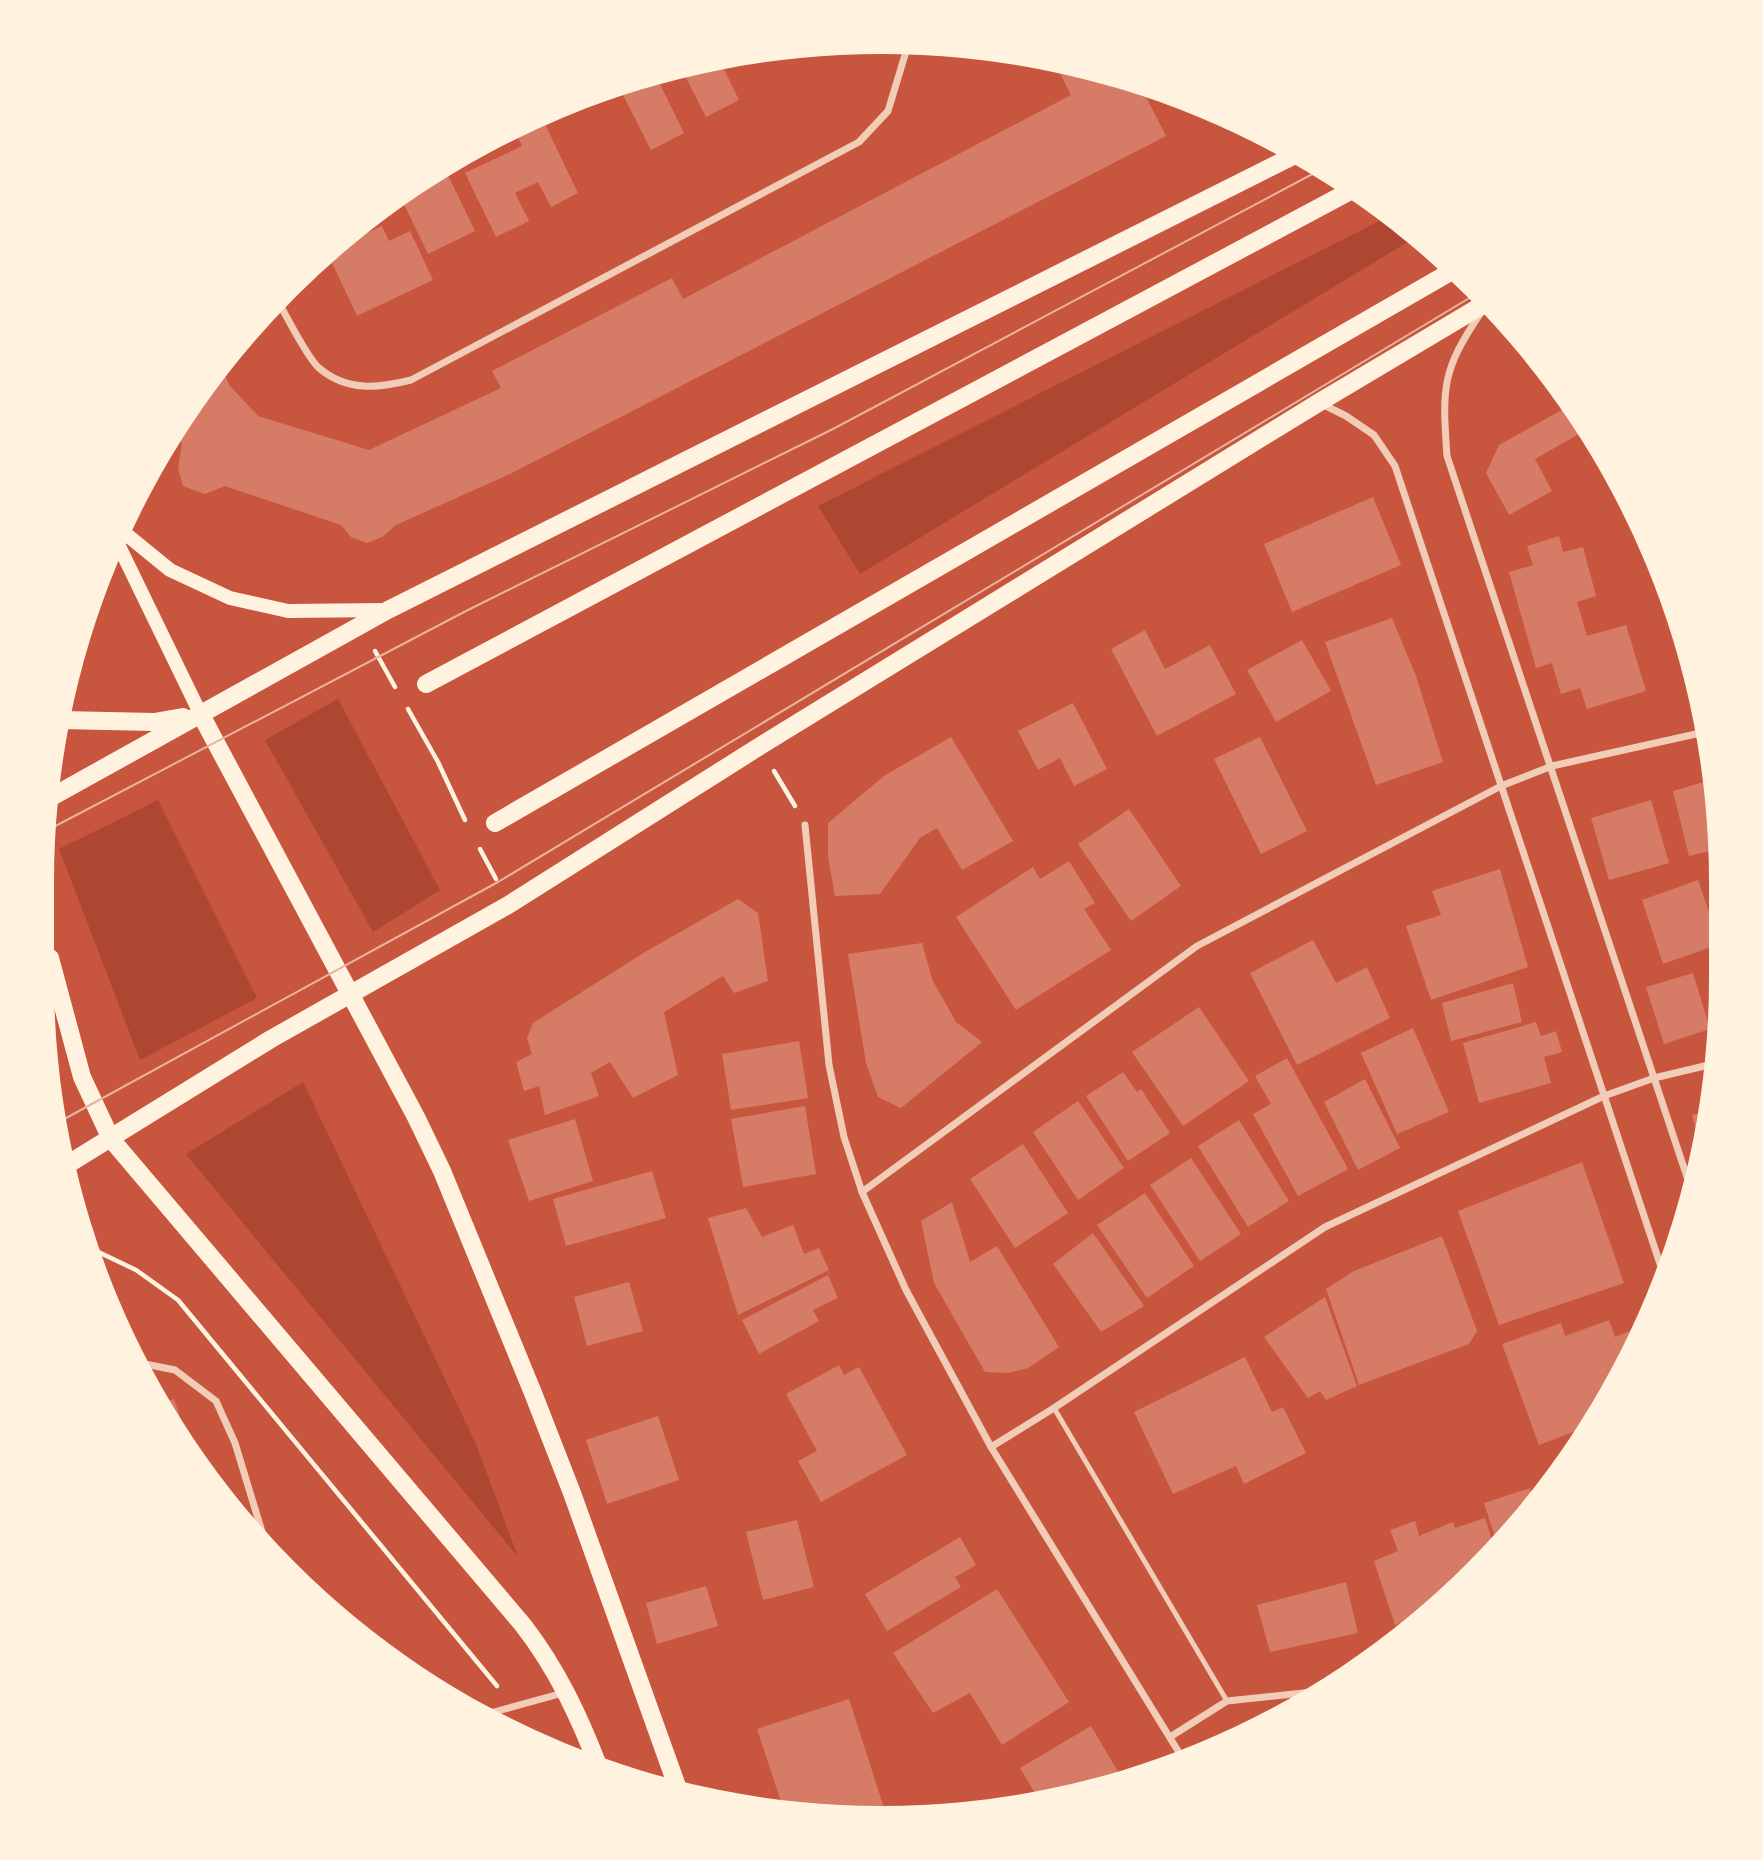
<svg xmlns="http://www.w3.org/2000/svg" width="1763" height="1860" font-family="'Zilla Slab',serif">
<rect width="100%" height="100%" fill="#c8553d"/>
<g fill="#ae4732">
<polygon points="1391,215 1416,237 860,574 818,506"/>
<polygon points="338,699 440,890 373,932 265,740"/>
<polygon points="158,800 257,998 140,1060 59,849"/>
<polygon points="303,1082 476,1444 518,1557 186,1154"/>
</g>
<g fill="#d67c66">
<polygon points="720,61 739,100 706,117 682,70"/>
<polygon points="1055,63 1099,71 1141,87 1166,136 510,474 396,525 382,537 367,543 351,537 341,525 225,486 205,494 183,486 178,468 182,444 176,434 220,366 230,386 258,416 369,450 501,388 492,371 672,278 683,299 1071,95"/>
<polygon points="656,76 684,133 651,150 618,85"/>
<polygon points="542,118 578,193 551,207 538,182 515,193 529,221 496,237 465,173 522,146 515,130"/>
<polygon points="444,167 475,231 428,254 401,198"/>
<polygon points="382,226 389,241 410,231 433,280 357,316 327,252"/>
<polygon points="1569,406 1586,430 1535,459 1552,491 1509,515 1486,473 1499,445"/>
<polygon points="1373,497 1401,565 1292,612 1264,544"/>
<polygon points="1559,536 1563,552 1583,547 1596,596 1577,602 1587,636 1626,625 1646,691 1587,709 1580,688 1561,694 1552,663 1536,668 1509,572 1533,565 1527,546"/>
<polygon points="1392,618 1416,676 1443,762 1376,785 1325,642"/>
<polygon points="1145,630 1165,669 1210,645 1236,694 1157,736 1111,649"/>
<polygon points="1302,640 1331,691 1276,722 1247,670"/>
<polygon points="1073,703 1107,769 1074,786 1060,758 1038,770 1018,731"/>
<polygon points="951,737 1013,841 962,870 937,828 920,838 880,894 835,896 828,857 828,823 884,776"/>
<polygon points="1260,737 1307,831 1261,854 1214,759"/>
<polygon points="1714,779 1717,849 1689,856 1673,791"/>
<polygon points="1651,800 1669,863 1609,880 1591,818"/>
<polygon points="1129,809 1181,886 1131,921 1078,844"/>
<polygon points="1069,861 1095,903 1084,909 1111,950 1016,1010 956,917 1033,867 1040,879"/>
<polygon points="1500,869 1528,967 1431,1000 1406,926 1441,915 1432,891"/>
<polygon points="1698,880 1720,944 1663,964 1642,900"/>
<polygon points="738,899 758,913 768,981 734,993 723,976 664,1012 678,1075 633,1098 610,1062 591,1073 599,1096 545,1115 539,1086 524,1091 516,1062 532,1054 527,1038 533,1023 645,952"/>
<polygon points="1313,940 1336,983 1367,967 1390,1018 1297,1065 1250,973"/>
<polygon points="922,943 932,979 956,1022 982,1042 901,1108 878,1097 866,1063 848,954"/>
<polygon points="1693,973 1710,1029 1664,1044 1646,987"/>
<polygon points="1513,983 1522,1022 1451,1041 1442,1003"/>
<polygon points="1199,1007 1249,1081 1183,1126 1132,1052"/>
<polygon points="1536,1022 1541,1036 1556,1031 1562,1052 1544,1057 1551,1083 1479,1103 1463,1043"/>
<polygon points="1413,1028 1449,1112 1397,1134 1361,1053"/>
<polygon points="799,1041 808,1098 731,1110 722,1054"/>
<polygon points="1287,1058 1348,1169 1298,1196 1253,1114 1271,1104 1255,1076"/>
<polygon points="1123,1072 1137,1092 1141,1089 1170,1133 1128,1161 1086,1096"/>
<polygon points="1365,1079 1400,1148 1358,1170 1324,1102"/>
<polygon points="1078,1101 1124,1168 1078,1200 1033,1132"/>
<polygon points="805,1106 816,1174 743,1187 731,1119"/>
<polygon points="1708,1111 1705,1143 1701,1154 1692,1115"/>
<polygon points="575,1119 593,1181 529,1201 508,1140"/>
<polygon points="1239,1120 1289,1201 1248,1227 1198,1146"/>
<polygon points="1023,1144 1068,1213 1015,1248 970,1179"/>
<polygon points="1191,1158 1241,1234 1200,1261 1150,1185"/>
<polygon points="1582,1162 1624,1283 1499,1325 1458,1211"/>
<polygon points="652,1171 666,1218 566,1246 553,1199"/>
<polygon points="1145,1193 1194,1266 1147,1298 1097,1225"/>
<polygon points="952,1202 970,1262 997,1246 1059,1347 1028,1368 1008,1373 985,1372 934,1283 921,1221"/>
<polygon points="746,1208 762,1237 793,1225 804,1254 819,1248 829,1270 738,1315 708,1218"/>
<polygon points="1093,1233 1144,1306 1101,1332 1053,1264"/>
<polygon points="1442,1236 1477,1331 1469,1344 1359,1385 1326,1289 1354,1271"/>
<polygon points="828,1275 838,1298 813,1310 819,1321 759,1354 742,1320"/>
<polygon points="629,1282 643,1331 587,1346 574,1297"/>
<polygon points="1325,1297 1357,1386 1326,1400 1320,1391 1308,1398 1264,1337"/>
<polygon points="1609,1320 1615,1337 1635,1329 1638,1336 1589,1426 1539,1445 1502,1344 1561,1323 1565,1336"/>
<polygon points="1245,1357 1272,1412 1283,1407 1306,1453 1244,1484 1236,1466 1173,1494 1134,1412"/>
<polygon points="839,1365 844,1375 859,1367 907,1455 821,1502 798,1461 817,1451 786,1394"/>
<polygon points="174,1399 193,1456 184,1445 161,1404"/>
<polygon points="658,1416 679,1480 607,1504 586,1440"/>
<polygon points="1530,1488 1533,1498 1496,1540 1484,1503"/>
<polygon points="1485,1518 1493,1543 1435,1609 1414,1624 1412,1618 1395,1625 1374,1561 1398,1551 1390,1530 1415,1521 1419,1536 1453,1522 1455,1528"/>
<polygon points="797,1520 814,1587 763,1600 746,1532"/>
<polygon points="960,1537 976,1565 955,1577 961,1587 887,1631 865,1594"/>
<polygon points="1346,1582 1358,1633 1270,1652 1257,1605"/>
<polygon points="706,1586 718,1626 657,1644 646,1603"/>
<polygon points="997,1589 1069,1702 1002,1745 970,1693 933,1713 893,1653"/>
<polygon points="849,1699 885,1811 784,1811 757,1729"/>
<polygon points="1091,1726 1123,1780 1039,1800 1020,1768"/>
</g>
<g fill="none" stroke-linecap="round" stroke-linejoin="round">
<g stroke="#fff3e0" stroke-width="4.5">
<polyline points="375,651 395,687"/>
<polyline points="408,709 438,762 465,820"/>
<polyline points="774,771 795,806"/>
<polyline points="480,849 496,879"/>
<polyline points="90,1248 136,1270 178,1300 497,1686"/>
</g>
<polyline stroke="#f1ccb7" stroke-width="5" points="1054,1408 1227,1701"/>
<g stroke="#f1ccb7" stroke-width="7">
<path d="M279 303C287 317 308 359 319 368 347 392 379 388 411 380L859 142 888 111 908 45"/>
<path d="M1482 311C1442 370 1442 386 1447 456L1691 1189"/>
<polyline points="1322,404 1346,416 1374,435 1395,466 1664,1276"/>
<polyline points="805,825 829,1065 844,1137 862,1192 906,1290 991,1447 1183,1759"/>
<polyline points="862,1192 1197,946 1501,786 1552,766 1705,732"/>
<polyline points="140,1363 175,1370 216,1401 235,1443 263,1535"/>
<polyline points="991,1447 1054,1408 1325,1227 1604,1096 1654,1078 1713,1064"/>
<polyline points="483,1715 563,1693"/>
<polyline points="1170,1737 1227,1701 1322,1691"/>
</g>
<g stroke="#fff3e0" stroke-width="14">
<polyline points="121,530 170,570 230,598 288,611 386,610"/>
<polyline points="117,542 200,713"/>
</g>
<g stroke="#fff3e0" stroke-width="18">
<polyline points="426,684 1352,190"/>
<polyline points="200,713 416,1117 442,1171 533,1393 572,1493 678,1789"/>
<polyline points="61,720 154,722 183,717"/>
<polyline points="48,799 388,610 1295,155"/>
<polyline points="495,823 1452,271"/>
<path d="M50 958 82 1077 111 1139 523 1625C557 1669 579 1716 599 1768"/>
<polyline points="65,1166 271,1039 510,904 760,746 1318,403 1486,303"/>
</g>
<g stroke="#e9b49f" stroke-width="2">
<polyline points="44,832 466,611 833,429 1320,170"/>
<polyline points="57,1123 498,882 1476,294"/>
</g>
</g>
<path d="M0 0H1763V1860H0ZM881 54H882A827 827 0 0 1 1709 881V979A827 827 0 0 1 882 1806H881A827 827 0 0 1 54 979V881A827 827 0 0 1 881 54Z" fill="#fff3e0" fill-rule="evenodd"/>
</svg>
